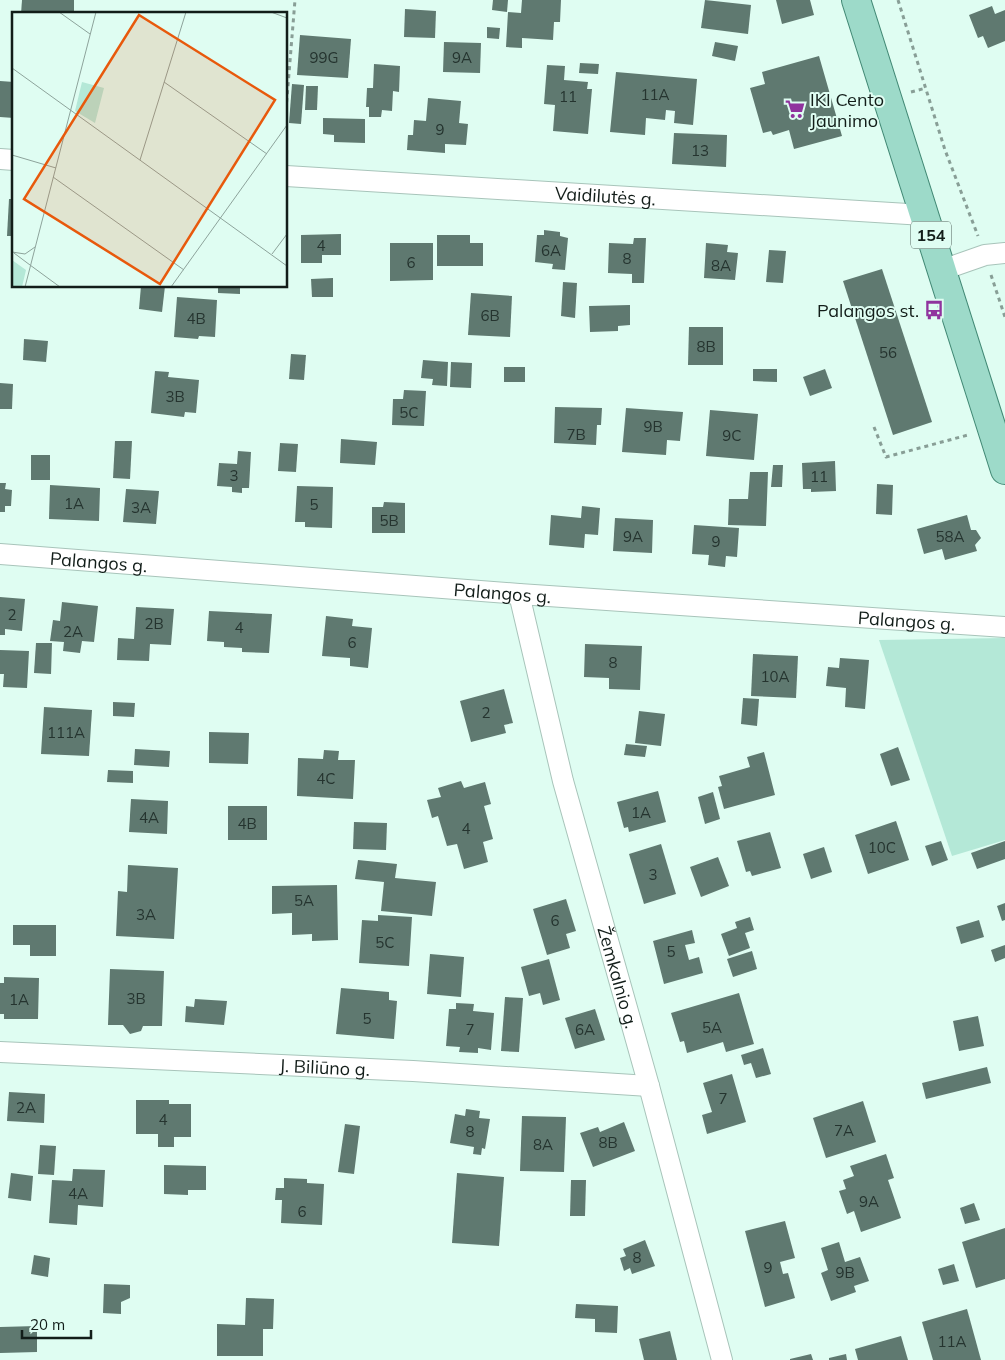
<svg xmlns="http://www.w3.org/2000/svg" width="1005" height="1360" font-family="Mulish,sans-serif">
<rect width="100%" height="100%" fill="#dffdf2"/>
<polygon fill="#b4e8d7" points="1005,638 1005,840 952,856 879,640"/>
<g fill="#5f7970">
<polygon points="22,0 74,0 74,14 21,14"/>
<polygon points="493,0 508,0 507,12 492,10"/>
<polygon points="522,0 561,0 560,22 554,22 553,40 522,38 522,48 506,47 508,12 521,13"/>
<polygon points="705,0 751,5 748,34 701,28"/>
<polygon points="776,0 810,0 814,15 782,24"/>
<polygon points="992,6 995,14 1005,10 1005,41 988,48 983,36 978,38 969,15"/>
<polygon points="405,9 436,11 435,38 404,37"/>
<polygon points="487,27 500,28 499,39 487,38"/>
<polygon points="300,35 351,39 348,78 297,75"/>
<polygon points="444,42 481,43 480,73 443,72"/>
<polygon points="715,42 738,46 735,61 712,56"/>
<polygon points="819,56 842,136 794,149 789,130 773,135 771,131 763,133 750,88 765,84 762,72"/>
<polygon points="580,63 599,64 598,74 579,73"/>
<polygon points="374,64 400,66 399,92 393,91 392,111 382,110 381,117 369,117 369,107 366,107 367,88 373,88"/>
<polygon points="547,65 565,66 564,80 588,82 587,89 592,89 588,134 553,131 555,105 544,104"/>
<polygon points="616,72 697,79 693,125 674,123 675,111 666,110 665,120 646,118 645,135 610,132"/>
<polygon points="0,81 14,82 14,118 0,117"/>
<polygon points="292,84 304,85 301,124 289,123"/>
<polygon points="306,86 318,86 317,110 305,110"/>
<polygon points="428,98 461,101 459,123 468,124 466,145 445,144 445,153 407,150 408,135 413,135 414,120 426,121"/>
<polygon points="323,118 365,119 365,143 334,142 334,135 323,134"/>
<polygon points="674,133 727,135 726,167 672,164"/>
<polygon points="9,199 14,199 14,236 7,236"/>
<polygon points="544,230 560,232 560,236 568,238 565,270 552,269 553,264 535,262 537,235 544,235"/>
<polygon points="341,234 341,255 322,255 322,263 301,263 301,235"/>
<polygon points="437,235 470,235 470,243 483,243 483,266 437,266"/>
<polygon points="634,238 646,238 644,283 632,283 632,274 608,273 609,243 633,244"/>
<polygon points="390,243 433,243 433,280 390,281"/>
<polygon points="706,243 728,245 727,252 738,253 735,280 704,278"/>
<polygon points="769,250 786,251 783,283 766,282"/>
<polygon points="882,269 932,422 893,435 843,281"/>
<polygon points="333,278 333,297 312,297 311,279"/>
<polygon points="563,282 577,283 575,318 561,316"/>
<polygon points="141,286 165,286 162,312 139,309"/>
<polygon points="218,286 240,286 240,294 218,293"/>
<polygon points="471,293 512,296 510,337 468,335"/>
<polygon points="177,297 217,300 215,337 199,336 198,339 174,337"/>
<polygon points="630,305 630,325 618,326 618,331 590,332 589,306"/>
<polygon points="689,327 723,327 723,365 688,365"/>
<polygon points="24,339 48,341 46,362 23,360"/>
<polygon points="291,354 306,355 304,380 289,379"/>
<polygon points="423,360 448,362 447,386 432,385 433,379 421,378"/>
<polygon points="451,362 472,363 471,388 450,387"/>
<rect x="504" y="367" width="21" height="15"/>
<polygon points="753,369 777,369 777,382 753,381"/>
<polygon points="825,369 832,388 810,396 803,377"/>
<polygon points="155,371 169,372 168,377 199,380 196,413 185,412 184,417 151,413"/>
<polygon points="0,383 13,384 12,409 0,409"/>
<polygon points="404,390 426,391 424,426 392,425 393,399 403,399"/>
<polygon points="555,407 602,408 601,425 597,425 596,445 554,443"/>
<polygon points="626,408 683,412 680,441 667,440 666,455 622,452"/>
<polygon points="710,410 758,414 754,460 706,456"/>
<polygon points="341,439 377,442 375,465 340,463"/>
<polygon points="115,441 132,441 130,479 113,478"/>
<polygon points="280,443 298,444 296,472 278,471"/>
<polygon points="238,451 251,452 249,488 242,488 242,493 232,492 232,487 217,486 219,463 237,464"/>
<rect x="31" y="455" width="19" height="25"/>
<polygon points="835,461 836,491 811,492 811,489 803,489 802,463"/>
<polygon points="773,465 783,465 782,487 771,487"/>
<polygon points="750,472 768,472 766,526 728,525 729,499 748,499"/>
<polygon points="0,483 6,483 5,489 12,490 11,506 5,506 5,512 0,512"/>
<polygon points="877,484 893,485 892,515 876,514"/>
<polygon points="50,485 100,488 99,521 49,519"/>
<polygon points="297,486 333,487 332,528 305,527 305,522 295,522"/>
<polygon points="126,489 159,491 156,524 123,522"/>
<polygon points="384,502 405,503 405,533 372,533 372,507 383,507"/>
<polygon points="582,506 600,508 598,535 585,534 584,548 549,545 551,515 581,518"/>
<polygon points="967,515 971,530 976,530 981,538 975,545 977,551 945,560 942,549 924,554 917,529"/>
<polygon points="615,518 653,520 652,553 613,551"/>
<polygon points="694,525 739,528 737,557 726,556 725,567 708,565 709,555 692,554"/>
<polygon points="0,597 25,599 22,631 5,629 5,635 0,635"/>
<polygon points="62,602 98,606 94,642 82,641 80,653 63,651 64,642 50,641 53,620 60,621"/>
<polygon points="136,607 174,609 171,645 150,644 149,661 117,660 118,638 134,639"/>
<polygon points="209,611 272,614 269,653 242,652 242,648 224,647 224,642 207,641"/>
<polygon points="326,616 353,619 352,626 372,628 368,668 350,666 350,658 322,656"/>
<polygon points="36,643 52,643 51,674 34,673"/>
<polygon points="585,644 642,646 640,690 609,689 609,678 584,677"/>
<polygon points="0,650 29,651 27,688 3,687 4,674 0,674"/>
<polygon points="753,654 798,656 796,698 751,696"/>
<polygon points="840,658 869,660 865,709 845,707 846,688 826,686 828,667 839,668"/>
<polygon points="504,689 513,723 504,725 506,733 471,742 460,701"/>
<polygon points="743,698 759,699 757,726 741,724"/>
<polygon points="113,702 135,703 134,717 113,716"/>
<polygon points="44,707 92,710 89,756 41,754"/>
<polygon points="639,711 665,714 661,746 635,743"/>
<polygon points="209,732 249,733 248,764 209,763"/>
<polygon points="626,744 647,746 645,757 624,755"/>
<polygon points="898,747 910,780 891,786 880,754"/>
<polygon points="135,749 170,751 169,767 134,765"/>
<polygon points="324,750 339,751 338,760 355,760 353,799 297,796 298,758 323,759"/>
<polygon points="764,752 775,795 724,809 718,787 722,786 719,776 750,767 747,757"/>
<polygon points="108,770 133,771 133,783 107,782"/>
<polygon points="461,781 464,788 485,782 491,804 484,806 493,839 483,842 488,862 464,869 457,844 447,846 438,816 432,818 427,800 441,797 438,788"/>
<polygon points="658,791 666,822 629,832 628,827 624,828 617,802"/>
<polygon points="713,792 720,819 705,824 698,797"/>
<polygon points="131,799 168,801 167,834 129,832"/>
<rect x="228" y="806" width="39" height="34"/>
<polygon points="896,821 909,860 868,874 855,835"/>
<polygon points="354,822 387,823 386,850 353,849"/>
<polygon points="770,832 781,868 752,876 750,871 746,872 737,841"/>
<polygon points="941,841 948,860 932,866 925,846"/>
<polygon points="1005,841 1005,859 977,869 971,853"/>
<polygon points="661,844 676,894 644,904 629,854"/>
<polygon points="824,847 832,872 811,879 803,854"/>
<polygon points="718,857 729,886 701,897 690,867"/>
<polygon points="358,860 397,864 395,878 436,882 432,916 381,911 384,882 355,879"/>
<polygon points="128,865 178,868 174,939 116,936 118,891 127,892"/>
<polygon points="337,885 338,940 312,941 312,934 292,935 292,913 272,914 272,886"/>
<polygon points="566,899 576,931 566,934 570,948 547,955 533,909"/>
<polygon points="1005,903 1005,920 1002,921 997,906"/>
<polygon points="378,915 412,917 409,966 359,963 362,920 378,921"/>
<polygon points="750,917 754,930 745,933 750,948 729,956 721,934 737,928 735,922"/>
<polygon points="979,920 984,937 961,944 956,927"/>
<polygon points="13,925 56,925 56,956 30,956 30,945 13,945"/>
<polygon points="692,930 695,943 685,945 689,960 699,957 703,973 664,984 653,941"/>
<polygon points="1005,945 1005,958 995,962 991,950"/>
<polygon points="752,951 757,969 733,977 727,959"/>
<polygon points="430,954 464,957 461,997 427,994"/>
<polygon points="549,959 560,1000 543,1005 540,993 529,996 521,967"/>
<polygon points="110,969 164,971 162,1026 143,1026 141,1031 130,1034 123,1025 108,1025"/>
<polygon points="4,977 39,978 38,1019 4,1019 4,1014 0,1014 0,983 4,983"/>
<polygon points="341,988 389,992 389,1000 397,1001 394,1039 336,1034"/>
<polygon points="739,993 754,1044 726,1052 723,1042 687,1053 684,1041 680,1042 671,1013"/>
<polygon points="505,997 523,998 519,1052 501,1051"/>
<polygon points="195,999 227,1001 224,1025 185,1022 186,1006 194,1007"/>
<polygon points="456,1003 474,1004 473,1011 494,1013 491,1050 478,1048 478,1053 459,1052 460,1047 446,1046 449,1009 456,1009"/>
<polygon points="595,1009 605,1040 575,1049 565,1018"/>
<polygon points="978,1016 984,1046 959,1051 953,1021"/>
<polygon points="763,1048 771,1074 756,1078 751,1063 744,1065 741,1055"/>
<polygon points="987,1067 991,1083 926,1099 922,1083"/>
<polygon points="732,1074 746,1122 707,1134 702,1115 712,1112 703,1083"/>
<polygon points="9,1092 45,1094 44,1123 7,1121"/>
<polygon points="136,1100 169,1100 169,1104 191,1104 191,1137 174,1137 174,1147 158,1147 158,1134 136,1134"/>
<polygon points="863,1101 876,1142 826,1158 813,1118"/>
<polygon points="466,1109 480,1111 479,1118 490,1119 485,1149 482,1148 481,1155 473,1154 474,1147 450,1143 455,1114 465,1116"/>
<polygon points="522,1116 566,1117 564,1172 520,1171"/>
<polygon points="624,1122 635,1151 593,1167 580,1133 598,1127 600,1132"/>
<polygon points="345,1124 360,1126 354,1174 338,1172"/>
<polygon points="40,1145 56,1146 54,1175 38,1174"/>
<polygon points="886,1154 894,1178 888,1180 901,1218 861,1232 854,1211 847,1214 839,1191 846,1189 843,1180 854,1176 850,1166"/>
<polygon points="164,1165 206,1166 206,1190 188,1190 188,1195 164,1194"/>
<polygon points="73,1169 105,1170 103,1207 78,1205 77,1225 49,1223 52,1180 72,1181"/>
<polygon points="11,1173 33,1176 31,1201 8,1198"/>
<polygon points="457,1173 504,1177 499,1246 452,1243"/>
<polygon points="284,1178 307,1179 307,1183 324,1184 322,1225 281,1223 282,1200 275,1200 276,1188 284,1188"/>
<polygon points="571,1180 586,1180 585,1216 570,1216"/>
<polygon points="974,1203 980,1220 965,1224 960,1208"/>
<polygon points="785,1221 795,1258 780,1262 783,1274 788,1273 795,1298 765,1307 745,1231"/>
<polygon points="1005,1228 1005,1279 976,1288 962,1242"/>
<polygon points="645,1240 655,1266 632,1274 630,1268 624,1271 620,1258 626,1256 623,1249"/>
<polygon points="839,1242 845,1262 860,1257 869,1281 854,1286 856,1292 831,1301 821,1273 828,1270 821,1248"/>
<polygon points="34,1255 50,1258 48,1277 31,1274"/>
<polygon points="954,1264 959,1281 943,1285 938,1269"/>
<polygon points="104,1284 130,1285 130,1298 121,1302 121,1314 103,1313"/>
<polygon points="246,1298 274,1299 273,1329 263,1329 263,1356 217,1356 217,1324 245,1325"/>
<polygon points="576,1304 618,1306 617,1333 595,1332 595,1319 575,1318"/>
<polygon points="967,1309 981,1360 933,1360 922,1322"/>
<polygon points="37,1326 37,1352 0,1353 0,1327"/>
<polygon points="670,1331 677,1360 644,1360 639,1339"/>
<polygon points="901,1336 908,1360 858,1360 855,1349"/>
<polygon points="811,1354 813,1360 790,1360 790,1359"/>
<polygon points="846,1354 847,1360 829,1360 829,1358"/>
</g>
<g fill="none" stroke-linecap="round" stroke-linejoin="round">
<defs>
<g id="minor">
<polyline points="0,159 14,160"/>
<path id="s1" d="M286 176 924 215"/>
<polyline points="942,270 985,255 1005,253"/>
<path id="s2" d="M0 554 519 594 1005 627"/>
<path id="s3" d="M519 594 563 781 649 1086 722 1360"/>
<path id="s4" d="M0 1052 413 1071 649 1086"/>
</g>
<polyline id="primary" points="856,0 1005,470"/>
</defs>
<use href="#minor" stroke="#a8c4ba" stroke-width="22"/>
<use href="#primary" stroke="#418874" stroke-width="30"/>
<g stroke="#889e96" stroke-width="3" stroke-dasharray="4 4" stroke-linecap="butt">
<polyline points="898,0 945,150 978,236"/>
<polyline points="911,92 926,88"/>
<polyline points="286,110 295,0"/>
<polyline points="991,275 1005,317"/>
<polyline points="874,427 886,457 968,435"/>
</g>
<use href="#minor" stroke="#fff" stroke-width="20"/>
<use href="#primary" stroke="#9ddac9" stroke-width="28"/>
</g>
<defs>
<symbol id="supermarket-bare" viewBox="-9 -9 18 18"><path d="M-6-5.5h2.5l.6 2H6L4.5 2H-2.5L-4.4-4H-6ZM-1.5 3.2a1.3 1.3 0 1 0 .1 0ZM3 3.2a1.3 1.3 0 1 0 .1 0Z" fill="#90339e" stroke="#dffdf2" stroke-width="2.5" paint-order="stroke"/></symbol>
<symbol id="bus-bare" viewBox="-9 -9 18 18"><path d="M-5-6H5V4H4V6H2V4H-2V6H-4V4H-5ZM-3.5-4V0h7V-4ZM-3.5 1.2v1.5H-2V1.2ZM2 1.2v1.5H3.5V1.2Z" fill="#90339e" stroke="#dffdf2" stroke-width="2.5" paint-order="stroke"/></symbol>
</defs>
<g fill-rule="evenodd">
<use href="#supermarket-bare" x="781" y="95" width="28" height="28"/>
<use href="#bus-bare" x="920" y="296" width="28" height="28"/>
</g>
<g text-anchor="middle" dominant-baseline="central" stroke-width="4" stroke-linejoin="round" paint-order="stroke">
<g font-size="15" fill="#25342f">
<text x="324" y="57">99G</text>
<text x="462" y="57">9A</text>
<text x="655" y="94">11A</text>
<text x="568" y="96">11</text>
<text x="440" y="129">9</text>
<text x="700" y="150">13</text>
<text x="321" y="245">4</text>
<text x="551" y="250">6A</text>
<text x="627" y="258">8</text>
<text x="411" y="262">6</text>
<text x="721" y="265">8A</text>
<text x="490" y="315">6B</text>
<text x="196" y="318">4B</text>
<text x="706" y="346">8B</text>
<text x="888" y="352">56</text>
<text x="175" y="396">3B</text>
<text x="409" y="412">5C</text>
<text x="653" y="426">9B</text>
<text x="576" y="434">7B</text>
<text x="732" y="435">9C</text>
<text x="234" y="475">3</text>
<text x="819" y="476">11</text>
<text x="74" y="503">1A</text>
<text x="314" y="504">5</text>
<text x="141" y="507">3A</text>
<text x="389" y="520">5B</text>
<text x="633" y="536">9A</text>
<text x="950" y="536">58A</text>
<text x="716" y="541">9</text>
<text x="12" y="614">2</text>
<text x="154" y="623">2B</text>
<text x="239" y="627">4</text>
<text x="73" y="631">2A</text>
<text x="352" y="642">6</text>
<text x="613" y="662">8</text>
<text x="775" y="676">10A</text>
<text x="486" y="712">2</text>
<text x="66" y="732">111A</text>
<text x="326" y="778">4C</text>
<text x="641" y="812">1A</text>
<text x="149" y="817">4A</text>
<text x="247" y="823">4B</text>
<text x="466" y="828">4</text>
<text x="882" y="847">10C</text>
<text x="653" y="874">3</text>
<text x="304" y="900">5A</text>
<text x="146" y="914">3A</text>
<text x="555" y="920">6</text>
<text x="385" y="942">5C</text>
<text x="671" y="951">5</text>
<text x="136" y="998">3B</text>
<text x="19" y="999">1A</text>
<text x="367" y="1018">5</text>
<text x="712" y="1027">5A</text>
<text x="470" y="1029">7</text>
<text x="585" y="1029">6A</text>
<text x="723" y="1098">7</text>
<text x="26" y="1107">2A</text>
<text x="163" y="1119">4</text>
<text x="844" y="1130">7A</text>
<text x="470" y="1131">8</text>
<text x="608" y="1142">8B</text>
<text x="543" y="1144">8A</text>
<text x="78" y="1193">4A</text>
<text x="869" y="1201">9A</text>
<text x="302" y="1211">6</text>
<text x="637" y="1257">8</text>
<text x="768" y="1267">9</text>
<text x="845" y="1272">9B</text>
<text x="952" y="1341">11A</text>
</g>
<rect fill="#dffdf2" stroke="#50605a" stroke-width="1" x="911" y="221.5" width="40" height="27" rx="4"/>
<g font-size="16" font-weight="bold" fill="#121d19">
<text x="931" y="235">154</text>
</g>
<g font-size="18" fill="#121d19" stroke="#dffdf2" text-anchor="start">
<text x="810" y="99">IKI Cento<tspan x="810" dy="21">Jaunimo</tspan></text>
<text x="919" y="310" text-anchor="end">Palangos st.</text>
</g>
<g font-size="18" fill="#121d19" stroke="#dffdf2">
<text stroke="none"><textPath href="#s1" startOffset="320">Vaidilutės g.</textPath></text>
<text stroke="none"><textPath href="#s2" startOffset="99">Palangos g.</textPath></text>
<text stroke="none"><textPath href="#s2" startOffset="504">Palangos g.</textPath></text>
<text stroke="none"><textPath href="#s2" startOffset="909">Palangos g.</textPath></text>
<text stroke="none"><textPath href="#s3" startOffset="396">Žemkalnio g.</textPath></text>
<text stroke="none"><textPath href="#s4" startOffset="325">J. Biliūno g.</textPath></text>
</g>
</g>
<g transform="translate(12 12)">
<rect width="275" height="275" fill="#dffdf2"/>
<path d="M70 70 92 76 83 111 63 99ZM0 248 14 258 10 275H0Z" fill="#b4e8d7"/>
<path fill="none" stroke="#8da39b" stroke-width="1" d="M47 0 78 22M259 0 275 6M0 56 275 254M152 70 255 142M0 143 44 156M128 148 174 0M41 165 172 258M0 240 13 242 23 235M2 241 18 253M260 242 275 222M18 253 48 275M13 275 84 0M159 275 275 113"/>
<path fill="#e8590c" fill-opacity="0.15" stroke="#e8590c" stroke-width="2.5" d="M127 3 263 88 148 272 12 187Z"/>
<rect width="275" height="275" fill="none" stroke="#121d19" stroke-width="2.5"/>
</g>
<path d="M22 1330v8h69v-8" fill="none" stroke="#121d19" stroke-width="2.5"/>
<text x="30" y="1330" font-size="15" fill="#121d19" stroke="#dffdf2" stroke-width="4" paint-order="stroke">20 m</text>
</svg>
